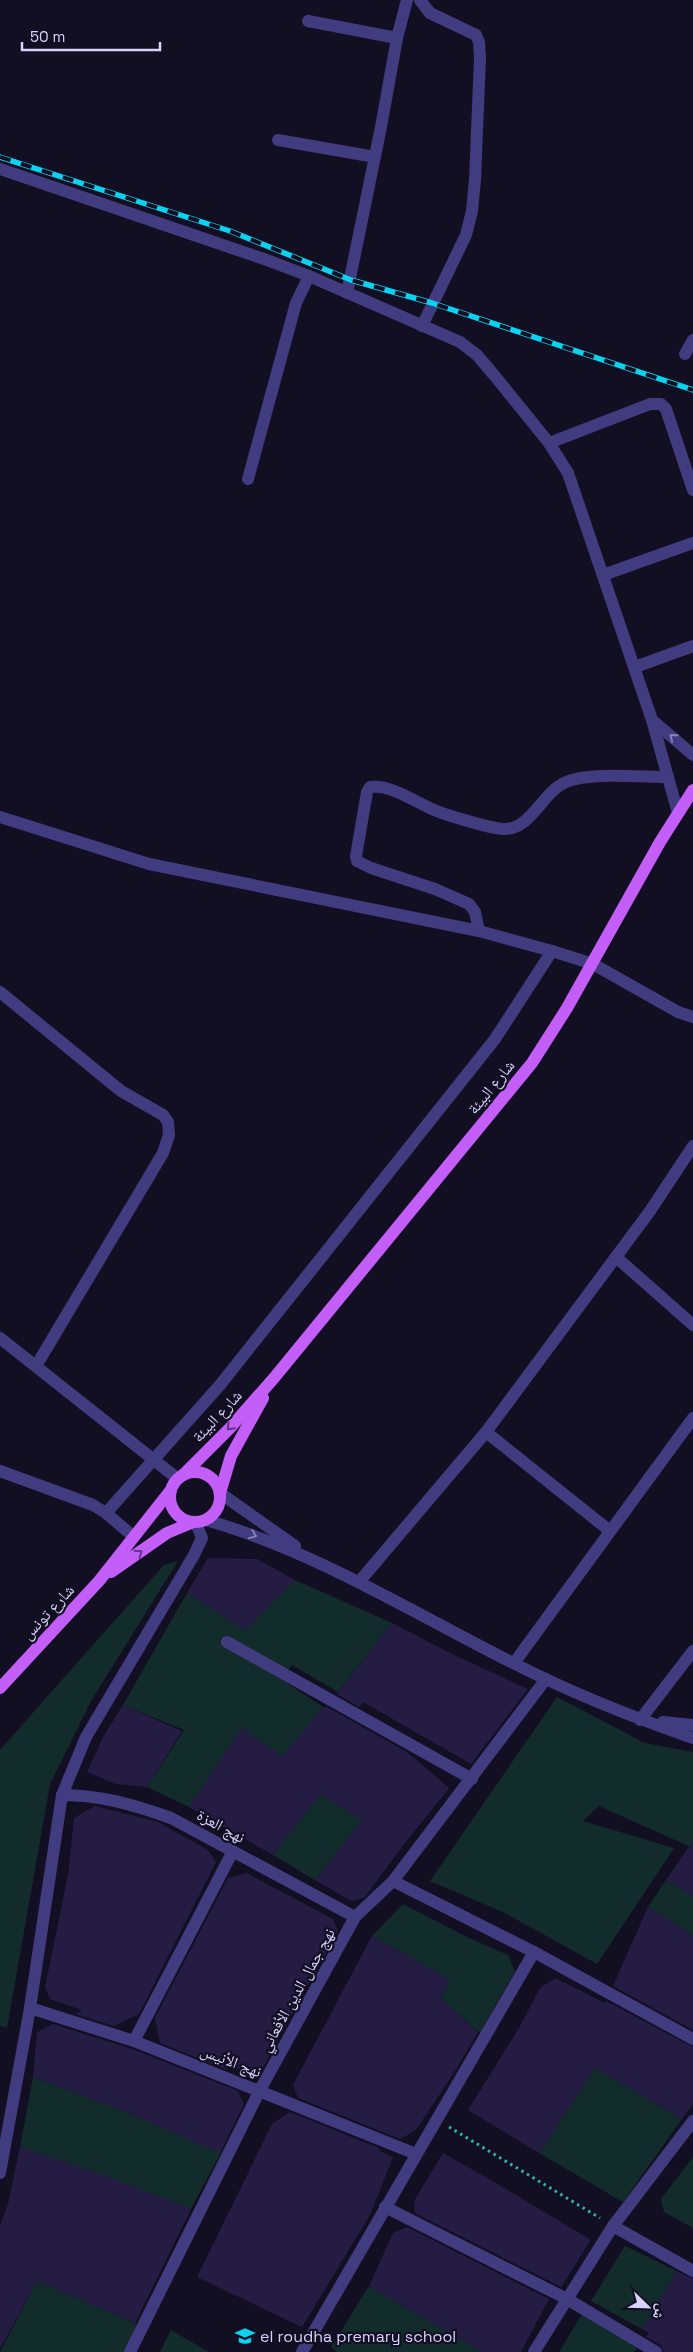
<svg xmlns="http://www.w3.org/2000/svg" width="693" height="2352" font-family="'Space Grotesk','Noto Naskh Arabic',sans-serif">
<rect width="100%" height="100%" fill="#130f22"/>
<g fill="#122c2c">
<polygon points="178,1561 91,1701 50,1784 7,2028 0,2026 0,1750 164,1565"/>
<polygon points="295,1580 392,1623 338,1692 292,1665 281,1679 323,1707 283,1757 242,1728 189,1807 147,1787 184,1730 123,1705 187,1593 245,1630"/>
<polygon points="557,1697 645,1743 693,1752 693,1848 599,1806 583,1821 674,1848 597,1964 505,1913 430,1881"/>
<polygon points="320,1794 362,1820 315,1880 273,1855"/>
<polygon points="666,1880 693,1895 693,1935 648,1907"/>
<polygon points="403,1904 469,1938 508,1955 515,1971 480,2033 440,1998 450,1980 372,1936"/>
<polygon points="595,2068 682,2119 623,2202 539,2153"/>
<polygon points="33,2077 122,2110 221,2153 191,2209 102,2175 20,2147"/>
<polygon points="693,2157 693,2228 664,2212 661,2199"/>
<polygon points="625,2246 677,2271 642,2329 591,2301"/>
<polygon points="37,2281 137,2324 124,2352 0,2352"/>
<polygon points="369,2286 482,2352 337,2352 331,2347"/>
<polygon points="582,2314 639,2346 634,2352 559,2352"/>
<polygon points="171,2330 209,2352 160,2352"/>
</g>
<g fill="#251c43">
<polygon points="208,1558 257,1559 295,1580 245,1630 187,1593"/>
<polygon points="392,1623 450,1653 528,1689 471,1764 363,1702 359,1707 337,1694"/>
<polygon points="123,1705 182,1731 147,1787 116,1784 87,1772 103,1737"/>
<polygon points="323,1707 327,1707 407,1752 449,1788 402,1847 364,1898 351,1901 315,1880 362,1820 320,1794 273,1855 189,1807 242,1728 282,1756"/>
<polygon points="95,1806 158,1822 208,1850 216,1862 139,2014 114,2026 75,2014 82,2010 50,1999 45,1987 68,1875 74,1818"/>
<polygon points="693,1841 693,1895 666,1880"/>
<polygon points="246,1873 333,1919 338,1931 261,2071 252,2074 225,2064 227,2070 160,2043 155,2018 228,1878"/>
<polygon points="648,1907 693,1935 693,2030 613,1986"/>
<polygon points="372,1936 450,1980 440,1998 478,2032 452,2076 415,2131 400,2139 298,2098 293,2085"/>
<polygon points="555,1978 605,2003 606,2001 693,2047 693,2104 682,2119 595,2068 539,2153 468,2110 519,2028 540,1988"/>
<polygon points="53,2024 135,2050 238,2091 244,2104 220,2153 122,2110 33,2077 37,2032"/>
<polygon points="290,2112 381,2149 378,2150 393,2157 370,2215 302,2327 197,2277 272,2124"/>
<polygon points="20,2147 103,2175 191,2209 135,2323 37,2281 0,2349 0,2225 8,2204"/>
<polygon points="443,2153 491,2180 591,2240 561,2287 415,2213 414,2201"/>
<polygon points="407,2227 549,2299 521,2352 482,2352 369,2286 393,2233"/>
<polygon points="677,2271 693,2279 693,2352 664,2352 661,2345 646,2337 649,2333 642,2329"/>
</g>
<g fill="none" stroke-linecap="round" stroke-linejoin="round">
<polyline stroke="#34afac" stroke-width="3" stroke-dasharray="2.5 4" stroke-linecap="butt" points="449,2127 600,2218"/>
<g stroke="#403c7f" stroke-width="12">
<polyline points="420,0 430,13 476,35 479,42 480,58 475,180 472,211 466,235 422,326"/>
<polyline points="308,21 397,38"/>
<polyline points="278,140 375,157"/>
<polyline points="0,169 264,259 309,276 460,342 477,355 494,375 549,443 568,473 652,720 678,813"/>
<polyline points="347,293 381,127 397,38 407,0"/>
<polyline points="685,354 693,340"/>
<polyline points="549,443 650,404 661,404 666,409 693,490"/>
<polyline points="248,479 296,303 309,276"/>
<polyline points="603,575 693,543"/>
<polyline points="635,667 693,646"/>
<polyline points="652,720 693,755"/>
<polyline points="0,817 149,864 479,931 552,951 593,964 678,1012 693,1017"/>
<path d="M479 931 475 912 469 904 435 889 371 868 357 861 356 856 367 792 370 787C391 784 415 802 434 810 446 815 492 829 504 829 532 829 542 792 566 782 589 772 641 777 668 777"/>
<polyline points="0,992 121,1091 163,1115 168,1122 169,1135 163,1153 36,1366"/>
<polyline points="616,1257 693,1325"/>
<polyline points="0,1338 178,1479"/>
<polyline points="486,1432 610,1531"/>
<polyline points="0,1471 93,1505 106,1513 134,1537"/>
<polyline points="106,1513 220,1385 495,1039 552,951"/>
<polyline points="359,1582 486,1432 650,1211 693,1146"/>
<polyline points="227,1642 472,1779"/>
<polyline points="514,1663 693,1418"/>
<polyline points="640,1720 693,1651"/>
<path d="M62 1795C100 1795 135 1805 171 1818L355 1917"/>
<polyline points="393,1881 534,1952 693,2039"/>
<polyline points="30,2008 134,2041 416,2154"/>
<polyline points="134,2041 233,1851"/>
<polyline points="0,2173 30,2008 62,1795 86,1737 194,1555 202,1538 196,1523"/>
<polyline points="385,2207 567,2299 656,2352"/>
<polyline points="613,2226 693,2271"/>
<polyline points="130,2352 260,2090 355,1917 393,1881 546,1679"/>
<polyline points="302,2352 534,1952"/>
<polyline points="534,2352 613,2226 693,2121"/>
</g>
<g stroke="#403c7f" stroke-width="12">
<polyline points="220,1493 295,1546"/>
<path d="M206 1520C317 1552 413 1613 515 1664 572 1693 632 1717 693 1738"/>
<polyline points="663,1722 693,1725"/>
</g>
<g stroke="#c35ef8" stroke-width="12">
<circle cx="195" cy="1497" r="25"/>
<polyline points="183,1475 230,1428 274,1378 532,1063 567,1008 660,842 693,790"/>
<polyline points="220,1493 231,1456 263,1398"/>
<polyline points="111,1572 167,1533 191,1523"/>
<polyline points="0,1688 99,1581 171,1490"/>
</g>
<defs>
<polyline id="rail" points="0,157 230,231 351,280 432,303 693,390"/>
</defs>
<use href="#rail" stroke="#0ad3f1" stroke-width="5.5"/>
<use href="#rail" stroke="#130f22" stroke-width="4" stroke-dasharray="11" stroke-linecap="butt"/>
</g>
<defs><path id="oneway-chevron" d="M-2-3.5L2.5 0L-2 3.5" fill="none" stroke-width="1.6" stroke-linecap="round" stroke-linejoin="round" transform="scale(1.25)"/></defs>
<g stroke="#8480b8">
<use href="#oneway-chevron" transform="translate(673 737) rotate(-140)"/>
<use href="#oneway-chevron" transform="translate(253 1535) rotate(22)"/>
</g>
<g stroke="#623382">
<use href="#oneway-chevron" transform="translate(230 1427) rotate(133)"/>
<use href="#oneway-chevron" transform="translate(139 1553) rotate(-35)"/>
</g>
<defs>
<symbol id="school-bare" viewBox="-9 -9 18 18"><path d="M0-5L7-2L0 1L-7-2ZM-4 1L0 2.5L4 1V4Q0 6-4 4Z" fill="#0ad3f1" stroke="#130f22" stroke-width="2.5" paint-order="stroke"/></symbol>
</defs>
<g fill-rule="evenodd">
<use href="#school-bare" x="231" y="2322" width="28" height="28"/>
</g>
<g text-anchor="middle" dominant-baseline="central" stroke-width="4.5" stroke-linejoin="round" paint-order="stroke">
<g font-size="16" fill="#d8d2fd" stroke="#130f22">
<text transform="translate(491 1087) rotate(-51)">شارع البيئة</text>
<text transform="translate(217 1416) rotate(-47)">شارع البيئة</text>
<text transform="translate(48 1612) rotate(-47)">شارع تونس</text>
<text transform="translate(221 1826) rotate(29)">نهج العزة</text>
<text transform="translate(297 1990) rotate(-61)">نهج جمال الدين الأفعاني</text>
<text transform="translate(231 2061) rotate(21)">نهج الأنيس</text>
</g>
<g font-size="16" fill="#d8d2fd" stroke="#130f22" text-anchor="start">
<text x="260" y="2336">el roudha premary school</text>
</g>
</g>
<g transform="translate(648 2307) rotate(113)" stroke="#130f22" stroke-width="4" paint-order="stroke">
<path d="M0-4L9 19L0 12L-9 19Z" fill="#d8d2fd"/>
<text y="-8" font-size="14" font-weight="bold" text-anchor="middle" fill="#d8d2fd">ش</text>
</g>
<path d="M22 42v8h138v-8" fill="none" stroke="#d8d2fd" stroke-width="2.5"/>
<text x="30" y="42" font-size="15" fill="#d8d2fd" stroke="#130f22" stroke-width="4" paint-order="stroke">50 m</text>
</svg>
